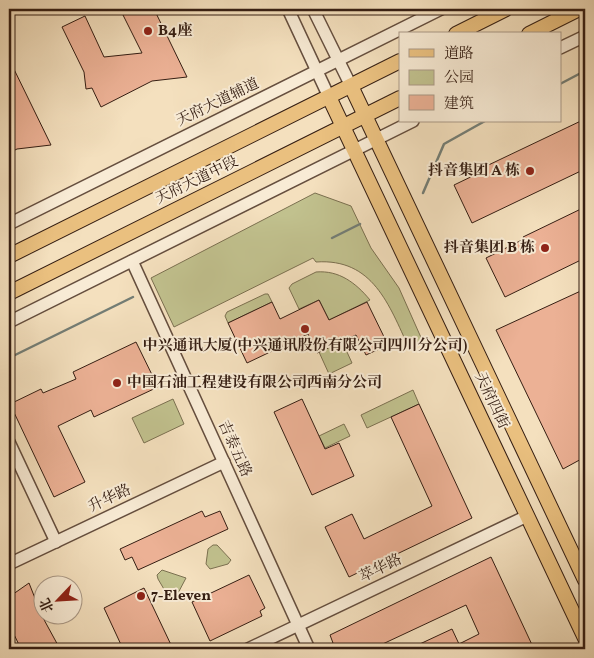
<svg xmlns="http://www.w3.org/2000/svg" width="594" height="658" font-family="Vollkorn,'Noto Serif SC',serif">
<rect width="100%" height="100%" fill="#f4e0be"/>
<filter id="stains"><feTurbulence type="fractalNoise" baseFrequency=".004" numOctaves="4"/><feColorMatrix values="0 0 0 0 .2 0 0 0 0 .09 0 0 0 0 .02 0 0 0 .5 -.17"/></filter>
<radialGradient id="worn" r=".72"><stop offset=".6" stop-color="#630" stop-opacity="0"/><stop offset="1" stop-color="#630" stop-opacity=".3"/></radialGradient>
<g fill="#c1c18e" stroke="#7b7050">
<path d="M315 193 351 206 371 248 399 288 423 342 409 348C389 305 373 258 316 262L313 258 174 327 151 278Z"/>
<path d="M316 272C339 270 356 283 370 300L329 320 319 300 299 309 289 288 292 284Z"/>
<polygon points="265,294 268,294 272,302 228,323 225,316 227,312"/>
<polygon points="342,341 352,363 329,374 319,352"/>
<polygon points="413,390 419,404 367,428 361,415"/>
<polygon points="173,399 184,424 144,443 132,418"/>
<polygon points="344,424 350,436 325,448 319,436"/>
<polygon points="213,545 217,545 231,560 228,564 210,569 206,564 208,549"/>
<polygon points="162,570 186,578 177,595 174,597 168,596 158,579 157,575"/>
</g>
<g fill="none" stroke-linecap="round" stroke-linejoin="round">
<g stroke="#737d75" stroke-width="2.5">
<polyline points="560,84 579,74"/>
<polyline points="423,193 444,144 485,121"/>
<polyline points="332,238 360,224"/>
<polyline points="9,358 133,297"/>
</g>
</g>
<g fill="#ecb195" stroke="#351e13">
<polygon points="120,9 154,9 187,77 152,81 101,107 92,88 86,89 84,72 62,27 85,16 104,57 142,53"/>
<polygon points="9,59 51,145 17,149 9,153"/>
<polygon points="585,119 585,169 472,223 454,185 479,173 478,170"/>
<polygon points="585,207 585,258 505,297 486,258 524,239 523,237"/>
<polygon points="585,289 585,457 563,469 496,330"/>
<polygon points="319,300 329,320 367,302 388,345 366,355 356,335 317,353 308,334 247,363 228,323 272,302 280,319"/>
<polygon points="136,342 158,387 94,417 91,410 58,426 85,482 54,497 10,404 41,389 43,393 76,379 73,372"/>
<polygon points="302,399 325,449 339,443 354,476 312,495 274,412"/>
<polygon points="419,404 472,518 349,577 325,527 352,514 364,539 432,506 391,417"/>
<polygon points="202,511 205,517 220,511 228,529 138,570 132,557 125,560 120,549"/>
<polygon points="491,557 534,649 409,649 452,629 459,644 479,634 466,605 372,649 320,649 333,643 330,635"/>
<polygon points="249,575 265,608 260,611 262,616 210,641 192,602"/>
<polygon points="29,583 42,616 60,649 21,649 9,624 9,597"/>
<polygon points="144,588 173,649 123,649 104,608"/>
</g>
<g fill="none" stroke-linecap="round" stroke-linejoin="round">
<defs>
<g id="minor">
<polyline points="288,9 329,97"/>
<polyline points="313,9 351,86"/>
<polyline points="560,48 585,36"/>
<polyline points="9,224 441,9"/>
<polyline points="132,261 309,649"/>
<polyline points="9,322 413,121"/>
<polyline points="9,442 56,542"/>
<polyline points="9,564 224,462"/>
<polyline points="248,649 527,516"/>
</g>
<g id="major">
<polyline points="456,34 506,9"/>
<polyline points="529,34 579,9"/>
<polyline points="351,86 585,580"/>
<polyline points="329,97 585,638"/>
<polyline points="9,256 400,61"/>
<polyline points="9,293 400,98"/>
</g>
</defs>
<use href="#minor" stroke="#654e3e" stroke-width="14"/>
<use href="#major" stroke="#351e13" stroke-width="16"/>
<use href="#minor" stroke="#f8ebd5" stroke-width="11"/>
<use href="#major" stroke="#eac07f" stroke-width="14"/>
</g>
<g fill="#8f2418" stroke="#f8ebd5" stroke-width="2">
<circle cx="148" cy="31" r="5"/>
<circle cx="530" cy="171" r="5"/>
<circle cx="545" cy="248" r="5"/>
<circle cx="305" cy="329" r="5"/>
<circle cx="117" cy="383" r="5"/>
<circle cx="141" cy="596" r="5"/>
</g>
<g text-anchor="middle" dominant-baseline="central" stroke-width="4" stroke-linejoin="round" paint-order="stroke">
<g font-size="15" font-weight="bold" fill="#351e13" stroke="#f8ebd5" text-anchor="start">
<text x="158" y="31">B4座</text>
<text x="520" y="171" text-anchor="end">抖音集团 A 栋</text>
<text x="535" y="248" text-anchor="end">抖音集团 B 栋</text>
<text x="305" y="346" text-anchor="middle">中兴通讯大厦(中兴通讯股份有限公司四川分公司)</text>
<text x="127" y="383">中国石油工程建设有限公司西南分公司</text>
<text x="151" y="596">7-Eleven</text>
</g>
<g font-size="15" fill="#351e13" stroke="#f8ebd5">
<text transform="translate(218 103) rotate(-26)">天府大道辅道</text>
<text transform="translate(197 181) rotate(-26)">天府大道中段</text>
<text transform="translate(491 401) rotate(65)">天府四街</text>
<text transform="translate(234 449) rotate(66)">吉泰五路</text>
<text transform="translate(110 499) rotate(-25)">升华路</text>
<text transform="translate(381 569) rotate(-26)">萃华路</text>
</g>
</g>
<rect width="594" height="658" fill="none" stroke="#f4e0be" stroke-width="30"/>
<rect x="10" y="10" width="574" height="638" fill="none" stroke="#351e13" stroke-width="2.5"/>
<rect x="15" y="15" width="564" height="628" fill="none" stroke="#351e13"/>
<rect x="399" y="32" width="162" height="90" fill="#f8ebd5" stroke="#aa9987"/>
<rect x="409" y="49" width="25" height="8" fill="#eac07f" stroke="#aa9987"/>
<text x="444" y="58" font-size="15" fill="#351e13">道路</text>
<rect x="409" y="70" width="25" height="15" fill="#c1c18e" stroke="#aa9987"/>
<text x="444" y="82" font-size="15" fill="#351e13">公园</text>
<rect x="409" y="95" width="25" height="15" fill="#ecb195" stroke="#aa9987"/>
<text x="444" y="108" font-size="15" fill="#351e13">建筑</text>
<g transform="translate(58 600) rotate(245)"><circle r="24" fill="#f8ebd5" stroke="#aa9987"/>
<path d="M0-4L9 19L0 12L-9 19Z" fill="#8f2418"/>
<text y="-8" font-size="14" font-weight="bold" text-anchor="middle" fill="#351e13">北</text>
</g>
<rect width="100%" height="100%" filter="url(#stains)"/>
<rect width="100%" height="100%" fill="url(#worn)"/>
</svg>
